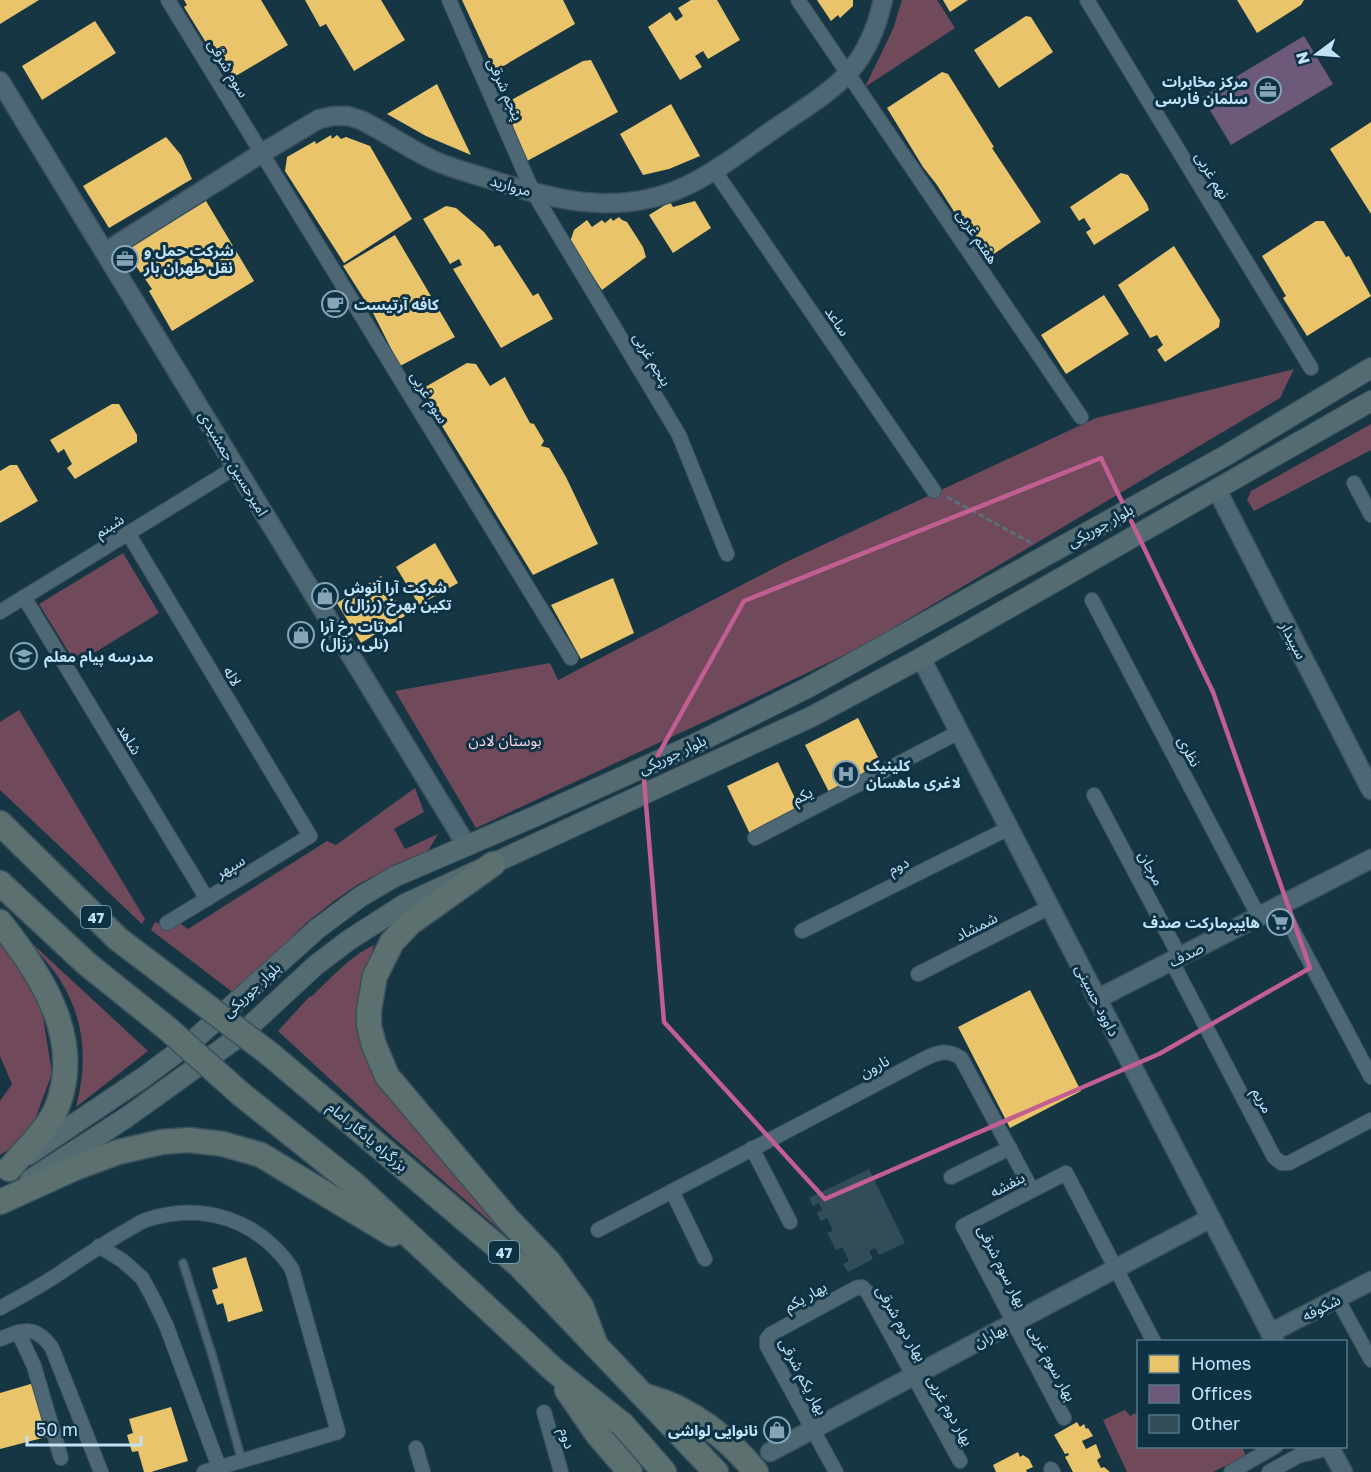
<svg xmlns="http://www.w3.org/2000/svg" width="1371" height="1472" font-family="'Golos Text','Noto Sans Arabic',sans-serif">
<rect width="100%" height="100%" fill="#173644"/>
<g fill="#70495a">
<polygon points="902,0 937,0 955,28 865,87 893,29"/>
<polygon points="1294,369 1280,398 863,646 738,706 476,828 395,691 550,663 558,680 786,562 1096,418"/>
<polygon points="1371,424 1371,450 1254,511 1247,500 1251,491"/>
<polygon points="123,553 159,613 76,664 39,604"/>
<polygon points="19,710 145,919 142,924 0,790 0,722"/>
<polygon points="415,788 424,812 394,829 405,849 438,834 428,851 400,862 357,885 334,901 306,923 235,994 151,930 155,922 168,927 178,922 188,929 327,841 336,845"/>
<path d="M23 935 148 1051 76 1107C88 1061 85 1019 59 978 49 963 35 949 23 935Z"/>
<polygon points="0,938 41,1005 52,1073 29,1136 0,1155 0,1101 12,1084 0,1056"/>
<path d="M374 945 364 983 363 1025 539 1264 386 1131 278 1031 310 996 311 997C330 979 350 956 374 945Z"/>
<polygon points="1125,1410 1130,1416 1138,1412 1138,1446 1242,1447 1246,1456 1213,1472 1127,1472 1103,1420"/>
</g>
<g fill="#e9c46a">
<polygon points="0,0 39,0 0,24"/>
<polygon points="184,0 261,0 288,45 229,80 184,7 187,5"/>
<polygon points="305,0 381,0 405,40 354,71 326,24 320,27"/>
<polygon points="462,0 563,0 575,24 495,71"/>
<polygon points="691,0 717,0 740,40 708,59 703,51 695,56 702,67 680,80 648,27 670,12 676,21 683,16 678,8"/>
<polygon points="817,0 853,0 853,6 840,18 838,15 831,21"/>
<polygon points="943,0 968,0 950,12"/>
<polygon points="1237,0 1304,0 1301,5 1257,33"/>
<polygon points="1026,16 1031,17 1053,52 999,88 974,50"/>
<polygon points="95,21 116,53 42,100 22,66"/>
<polygon points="591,60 618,112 527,161 504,104 583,61"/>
<polygon points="942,72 948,74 994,147 992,148 1041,222 985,260 937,185 923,167 887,108"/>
<polygon points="437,84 471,155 426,136 387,114"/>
<polygon points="671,104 700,156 669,169 643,175 620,134"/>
<polygon points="1371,122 1371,214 1330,149"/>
<polygon points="331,135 332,139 337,135 341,139 346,137 370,146 412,219 344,263 285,171 287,157 315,141 316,144"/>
<polygon points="166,137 181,155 192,179 109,228 83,186"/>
<polygon points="1121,173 1128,175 1147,204 1149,210 1094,245 1086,232 1091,229 1084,218 1079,221 1070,207"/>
<polygon points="206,201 254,281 172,331 149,291 152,289 129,256 130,250 133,245"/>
<polygon points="695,201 711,228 673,253 649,215 670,202 673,207"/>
<polygon points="446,206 456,208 484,232 494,245 494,247 500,245 533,296 538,293 553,319 501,348 453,269 462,265 459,259 450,264 423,219"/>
<polygon points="619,217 622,220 627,222 643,247 646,257 602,290 570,242 574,230 587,220 592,227 602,220 605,223 611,218 613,221"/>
<polygon points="1316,221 1324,221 1346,257 1349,256 1371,296 1307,336 1283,298 1286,296 1262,256"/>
<polygon points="395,235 455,337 400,366 373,313 343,266"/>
<polygon points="1174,246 1220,320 1219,327 1165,362 1157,350 1163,345 1157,335 1150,338 1118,285"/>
<polygon points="1104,295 1129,334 1066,374 1041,335"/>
<polygon points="467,363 476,364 490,386 505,377 530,423 534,424 544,441 541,446 549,448 566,477 598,544 533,575 420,390"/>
<polygon points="112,404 119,404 137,435 137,442 75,479 67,468 72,464 64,449 58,453 50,440"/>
<polygon points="10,465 17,465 38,501 0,523 0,471"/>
<polygon points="435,543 458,583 419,605 396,567"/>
<polygon points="381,576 405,616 361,643 337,603"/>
<polygon points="613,578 634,633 581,659 551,605"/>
<polygon points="858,718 882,765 829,792 805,745"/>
<polygon points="778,762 800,809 750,834 727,786"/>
<polygon points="1030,990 1081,1091 1010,1128 958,1027"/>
<polygon points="246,1257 263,1311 228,1322 223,1303 217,1305 212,1290 218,1288 212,1268"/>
<polygon points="34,1383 33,1390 41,1400 50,1436 0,1449 0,1393"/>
<polygon points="171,1407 188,1461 151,1472 144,1472 138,1451 132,1452 127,1435 133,1433 129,1419"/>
<polygon points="1077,1422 1080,1427 1084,1424 1086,1429 1088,1428 1093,1436 1082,1441 1086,1449 1096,1444 1101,1457 1097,1460 1101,1468 1104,1467 1110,1472 1073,1472 1065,1457 1069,1455 1068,1453 1065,1454 1054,1435"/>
<polygon points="1018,1452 1020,1457 1023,1455 1029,1459 1033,1467 1026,1470 1027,1472 996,1472 993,1465"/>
</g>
<polygon fill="#6d597a" points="1304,36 1333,84 1231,145 1202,97"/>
<polygon fill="#324d57" points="869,1169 905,1243 879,1255 875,1248 869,1251 873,1259 848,1272 843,1264 849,1261 842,1247 836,1250 827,1233 833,1231 827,1218 821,1221 817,1213 822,1210 819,1203 813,1206 809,1198"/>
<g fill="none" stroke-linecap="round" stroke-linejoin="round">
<defs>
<polyline id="service" points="183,1263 213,1358 242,1461"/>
<g id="minor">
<polyline points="168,0 571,658"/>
<polyline points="449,0 533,192 679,435 727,554"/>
<polyline points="798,0 1081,417"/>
<polyline points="1087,0 1311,368"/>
<polyline points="714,170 934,491"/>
<polyline points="1354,483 1371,515"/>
<polyline points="128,533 310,836 167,923"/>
<polyline points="24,597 207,899"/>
<polyline points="1092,600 1259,917"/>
<polyline points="0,612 236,467"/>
<polyline points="1094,795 1180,957"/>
<polyline points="755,838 959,732"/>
<polyline points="1280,906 1371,1077"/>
<polyline points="802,931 1009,828"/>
<polyline points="1172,962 1274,1157 1281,1163 1289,1163 1371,1120"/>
<polyline points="918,974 1050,907"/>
<polyline points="752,1148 790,1222"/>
<polyline points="951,1177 1010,1148"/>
<polyline points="672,1191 705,1259"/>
<path d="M598 1230 924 1059C938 1052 948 1049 961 1058L1032 1190"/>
<polyline points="99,1246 123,1261 142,1278 153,1298 166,1325 219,1467"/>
<polyline points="1337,1298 1371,1360"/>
<path d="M0 1308C20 1297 41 1286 60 1273 80 1259 101 1246 122 1233 130 1229 138 1223 146 1220 203 1201 259 1220 292 1269L338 1432 204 1472"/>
<polyline points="18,1332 34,1366 61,1458"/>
<path d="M0 1339C24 1329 36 1325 52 1348L101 1472"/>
<polyline points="544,1412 561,1472"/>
<polyline points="1064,1418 963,1226 1066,1173 1154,1342"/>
<polyline points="416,1448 423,1472"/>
<polyline points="1051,1469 1053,1472"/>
<polyline points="836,1472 767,1346 767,1339 771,1334 856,1288 862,1287 868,1293 960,1461"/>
<polyline points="1231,1472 1276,1446"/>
<polyline points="1269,1472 1298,1456 1330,1448"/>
</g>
<g id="tertiary">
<polyline points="0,81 467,846"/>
<path d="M105 252 262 153 319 119 333 116H348L361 120C385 132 408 148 433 160 450 168 470 173 489 179 554 200 617 217 684 187 718 171 749 146 780 125 836 87 867 71 883 0"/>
<polyline points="1217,490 1371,790"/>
<polyline points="921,658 1275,1342"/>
<polyline points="1097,999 1371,859"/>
<polyline points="1270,1333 1371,1281"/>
<polyline points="1329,1446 1343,1472"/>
<polyline points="770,1452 1211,1218"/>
</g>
<g id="secondary">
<polyline points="28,1155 144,1077 195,1039 317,929 360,897 394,877 538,815 695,744 809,687 1225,456 1371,368"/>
<polyline points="30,1180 127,1117 237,1038 316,965 349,940 405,904 811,717 921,658 1371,401"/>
</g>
<g id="trunk">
<polyline points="0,823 118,939 200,1001"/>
<polyline points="493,864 410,923 392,942 375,976 369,1010 369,1026 374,1045 387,1076 507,1218 549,1262 581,1306 596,1346"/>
<polyline points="0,883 87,964 168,1029"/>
<path d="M0 922C41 974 84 1039 57 1107 49 1128 24 1151 9 1169"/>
<polyline points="271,1055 519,1265 716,1472"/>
<polyline points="242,1095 354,1184 554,1370 623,1425 664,1472"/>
<polyline points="0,1202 75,1168 118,1152 162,1142 189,1140 223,1144 261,1155 392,1234"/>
<polyline points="567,1390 598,1435 630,1472"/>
<path d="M649 1397C691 1408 729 1439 756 1472"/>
</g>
</defs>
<use href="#service" stroke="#3a515d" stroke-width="10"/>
<use href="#minor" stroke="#3a515d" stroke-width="16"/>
<use href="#tertiary" stroke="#3a515d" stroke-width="21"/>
<use href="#secondary" stroke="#3a515d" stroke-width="22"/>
<use href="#trunk" stroke="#3a515d" stroke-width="27"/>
<polyline stroke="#5a707b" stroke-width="3" stroke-dasharray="6 3" stroke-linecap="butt" points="947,497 1033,544"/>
<use href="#service" stroke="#4e6774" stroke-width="7"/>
<use href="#minor" stroke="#4e6774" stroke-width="14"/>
<use href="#tertiary" stroke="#4e6774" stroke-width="18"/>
<use href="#secondary" stroke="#546b72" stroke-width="20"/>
<use href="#trunk" stroke="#5b706f" stroke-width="24"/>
<defs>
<g id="trunk-bridge">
<polyline points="200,1001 271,1055"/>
<polyline points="168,1029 242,1095"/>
</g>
</defs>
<use href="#trunk-bridge" stroke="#3a515d" stroke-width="27" stroke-linecap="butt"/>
<use href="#trunk-bridge" stroke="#5b706f" stroke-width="24"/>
</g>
<path fill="none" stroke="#c25e91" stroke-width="4.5" stroke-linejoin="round" d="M1101 458 1213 692 1310 968 1159 1054 825 1199 664 1022 644 780 744 601Z"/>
<defs>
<symbol id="office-ring" viewBox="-11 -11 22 22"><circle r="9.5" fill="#0e3144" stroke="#86a5b8" stroke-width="1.5"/><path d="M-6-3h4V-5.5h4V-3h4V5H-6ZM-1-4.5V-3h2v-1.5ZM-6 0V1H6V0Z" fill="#86a5b8"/></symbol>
<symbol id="cafe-ring" viewBox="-11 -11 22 22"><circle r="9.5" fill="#0e3144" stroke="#86a5b8" stroke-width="1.5"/><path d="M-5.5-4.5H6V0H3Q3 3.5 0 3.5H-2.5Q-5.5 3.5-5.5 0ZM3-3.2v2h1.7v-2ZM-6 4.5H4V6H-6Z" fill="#86a5b8"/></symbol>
<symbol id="shop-ring" viewBox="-11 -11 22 22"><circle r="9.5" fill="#0e3144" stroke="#86a5b8" stroke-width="1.5"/><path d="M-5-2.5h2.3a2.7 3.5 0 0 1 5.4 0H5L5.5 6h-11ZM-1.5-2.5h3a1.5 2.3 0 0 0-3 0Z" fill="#86a5b8"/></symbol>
<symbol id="school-ring" viewBox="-11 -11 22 22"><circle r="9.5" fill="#0e3144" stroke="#86a5b8" stroke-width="1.5"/><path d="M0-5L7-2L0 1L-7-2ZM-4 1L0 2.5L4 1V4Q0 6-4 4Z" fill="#86a5b8"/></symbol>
<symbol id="hospital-ring" viewBox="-11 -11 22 22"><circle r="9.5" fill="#0e3144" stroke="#86a5b8" stroke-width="1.5"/><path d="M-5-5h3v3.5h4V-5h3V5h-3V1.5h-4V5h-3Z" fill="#86a5b8"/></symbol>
<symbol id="supermarket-ring" viewBox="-11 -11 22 22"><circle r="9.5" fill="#0e3144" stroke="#86a5b8" stroke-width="1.5"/><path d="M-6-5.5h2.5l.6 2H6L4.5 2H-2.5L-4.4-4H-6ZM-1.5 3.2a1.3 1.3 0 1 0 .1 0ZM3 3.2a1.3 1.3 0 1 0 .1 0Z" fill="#86a5b8"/></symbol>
</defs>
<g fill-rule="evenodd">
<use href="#office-ring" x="1253" y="75" width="30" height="30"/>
<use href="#office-ring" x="110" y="244" width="30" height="30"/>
<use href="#cafe-ring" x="320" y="289" width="30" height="30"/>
<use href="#shop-ring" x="310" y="581" width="30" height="30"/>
<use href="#shop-ring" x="286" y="620" width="30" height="30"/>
<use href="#school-ring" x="9" y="641" width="30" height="30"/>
<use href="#hospital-ring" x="831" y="759" width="30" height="30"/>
<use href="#supermarket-ring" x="1265" y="907" width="30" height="30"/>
<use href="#shop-ring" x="762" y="1415" width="30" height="30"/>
</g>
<g text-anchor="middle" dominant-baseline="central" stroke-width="6" stroke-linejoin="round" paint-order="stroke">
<g fill="#0e3144" stroke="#8bacc1" stroke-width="1.5">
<rect x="81" y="906" width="30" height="22" rx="4.5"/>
<rect x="489" y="1241" width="30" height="22" rx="4.5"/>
</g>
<g font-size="14" font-weight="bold" fill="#c1e1f6">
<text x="96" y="917">47</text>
<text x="504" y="1252">47</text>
</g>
<g font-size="15" fill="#c1e1f6" stroke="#0e3144">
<text transform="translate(229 68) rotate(59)">سوم شرقی</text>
<text transform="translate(506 89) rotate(66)">پنجم شرقی</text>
<text transform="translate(1213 175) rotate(59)">نهم غربی</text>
<text transform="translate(511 185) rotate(16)">مروارید</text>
<text transform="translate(978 236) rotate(56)">هفتم غربی</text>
<text transform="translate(838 321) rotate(56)">ساعد</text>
<text transform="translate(653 359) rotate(59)">پنجم غربی</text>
<text transform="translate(430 397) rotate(59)">سوم غربی</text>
<text transform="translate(234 463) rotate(59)">امیرحسین جمشیدی</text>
<text transform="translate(109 525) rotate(-32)">شبنم</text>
<text transform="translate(1100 525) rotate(-29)">بلوار جوریکی</text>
<text transform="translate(1294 640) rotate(63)">سپیدار</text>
<text transform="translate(233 676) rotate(59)">لاله</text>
<text transform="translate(130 739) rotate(59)">شاهد</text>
<text transform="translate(1190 751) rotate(62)">نظری</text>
<text transform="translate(672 754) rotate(-25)">بلوار جوریکی</text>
<text transform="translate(802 795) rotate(-28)">یکم</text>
<text transform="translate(898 865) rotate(-26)">دوم</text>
<text transform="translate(230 866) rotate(-31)">سپهر</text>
<text transform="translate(1152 868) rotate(62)">مرجان</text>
<text transform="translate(976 926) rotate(-27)">شمشاد</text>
<text transform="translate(1186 954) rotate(-27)">صدف</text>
<text transform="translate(251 989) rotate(-43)">بلوار جوریکی</text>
<text transform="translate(1098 1000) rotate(63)">داوود حسینی</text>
<text transform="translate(874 1066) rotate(-28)">نارون</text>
<text transform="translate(1263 1100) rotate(62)">مریم</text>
<text transform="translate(368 1136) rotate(40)">بزرگراه یادگار امام</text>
<text transform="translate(1007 1184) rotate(-27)">بنفشه</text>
<text transform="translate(1003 1266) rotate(63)">بهار سوم شرقی</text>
<text transform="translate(805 1296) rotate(-29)">بهار یکم</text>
<text transform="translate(1321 1307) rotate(-27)">شکوفه</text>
<text transform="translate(902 1323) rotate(60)">بهار دوم شرقی</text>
<text transform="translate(990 1335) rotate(-28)">بهاران</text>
<text transform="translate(1053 1363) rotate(62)">بهار سوم غربی</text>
<text transform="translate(804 1376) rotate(62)">بهار یکم شرقی</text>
<text transform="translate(951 1410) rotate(61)">بهار دوم غربی</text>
<text transform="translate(568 1438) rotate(74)">دوم</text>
</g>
<g font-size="15" font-weight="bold" fill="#c1e1f6" stroke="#0e3144" text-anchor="start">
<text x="1248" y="81" text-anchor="end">مرکز مخابرات<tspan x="1248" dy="17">سلمان فارسی</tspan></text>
<text x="144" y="250">شرکت حمل و<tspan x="144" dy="17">نقل طهران بار</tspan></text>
<text x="354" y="304">کافه آرتیست</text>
<text x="344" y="587">شرکت آرا آنوش<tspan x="344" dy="17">تکین بهرخ (رزال)</tspan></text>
<text x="320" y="626">امرتات رخ آرا<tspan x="320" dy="17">(نلی، رزال)</tspan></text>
<text x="44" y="656">مدرسه پیام معلم</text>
<text x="866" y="765">کلینیک<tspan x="866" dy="17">لاغری ماهسان</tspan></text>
<text x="1260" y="922" text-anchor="end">هایپرمارکت صدف</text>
<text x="758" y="1430" text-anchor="end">نانوایی لواشی</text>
</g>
<g font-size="15" fill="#fdd4e1" stroke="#0e3144">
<text x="505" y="740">بوستان لادن</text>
</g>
</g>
<rect x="1137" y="1340" width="210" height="108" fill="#0e3144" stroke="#56778b" stroke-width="1.5"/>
<rect x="1149" y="1355" width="30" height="18" fill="#e9c46a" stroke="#56778b" stroke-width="1.5"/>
<text x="1191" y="1370" font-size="18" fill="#c1e1f6">Homes</text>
<rect x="1149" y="1385" width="30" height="18" fill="#6d597a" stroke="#56778b" stroke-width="1.5"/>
<text x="1191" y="1400" font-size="18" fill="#c1e1f6">Offices</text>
<rect x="1149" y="1415" width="30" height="18" fill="#324d57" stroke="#56778b" stroke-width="1.5"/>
<text x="1191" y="1430" font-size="18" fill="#c1e1f6">Other</text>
<g transform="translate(1317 54) rotate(254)" stroke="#0e3144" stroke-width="4.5" paint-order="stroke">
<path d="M0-4.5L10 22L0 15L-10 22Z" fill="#c1e1f6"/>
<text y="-9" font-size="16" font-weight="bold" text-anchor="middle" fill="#c1e1f6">N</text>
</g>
<path d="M27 1436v9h114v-9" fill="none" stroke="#c1e1f6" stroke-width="3"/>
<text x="36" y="1436" font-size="18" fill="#c1e1f6" stroke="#0e3144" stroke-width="4.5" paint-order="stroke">50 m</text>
</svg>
